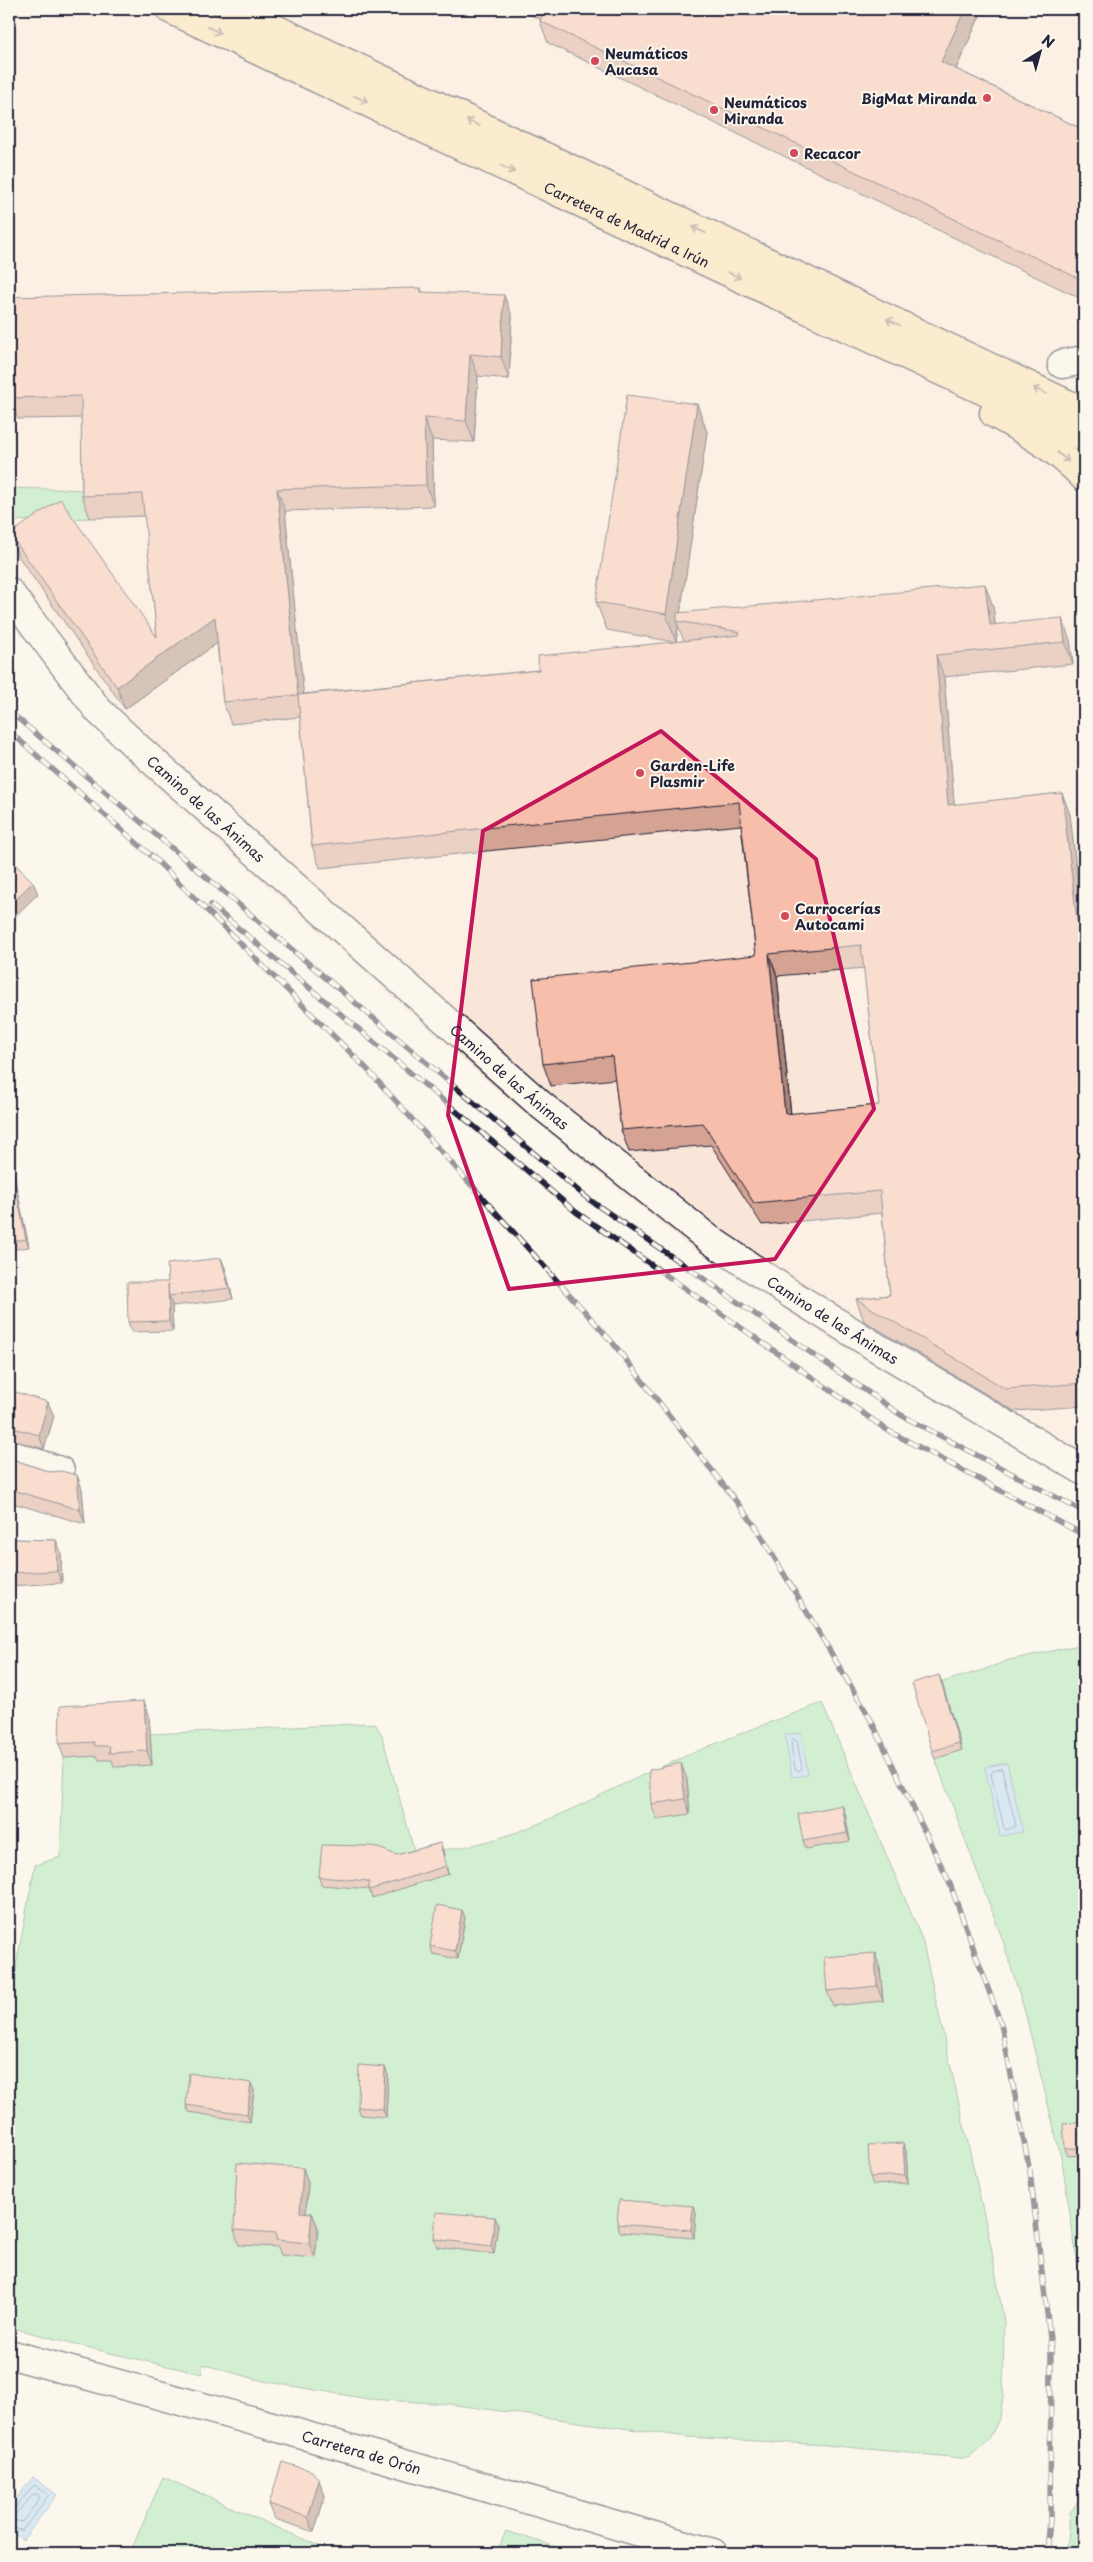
<svg xmlns="http://www.w3.org/2000/svg" width="1093" height="2562" font-family="'Playpen Sans',sans-serif">
<rect width="100%" height="100%" fill="#fbf7ec"/>
<filter id="ink" filterUnits="userSpaceOnUse"><feTurbulence type="fractalNoise" baseFrequency=".02" numOctaves="2"/><feDisplacementMap in="SourceGraphic" scale="10" xChannelSelector="R" yChannelSelector="G"/><feConvolveMatrix kernelMatrix="1 2 1 2 8 2 1 2 1" color-interpolation-filters="sRGB"/></filter>
<g filter="url(#ink)">
<polygon fill="#fae6d8" points="9,9 1084,9 1084,1489 815,1331 684,1242 511,1102 127,763 61,684 9,615"/>
<g fill="#a1e4af" stroke="#628375">
<polygon points="9,488 90,490 90,518 9,521"/>
<polygon points="1084,1644 1084,2402 1082,2330 1077,2260 1062,2161 1025,2012 1002,1938 935,1759 915,1690 983,1670 1009,1660"/>
<path d="M822 1703 922 1939 991 2246 1004 2322 1003 2397 1000 2417 989 2440 968 2458H961L826 2445 687 2437 449 2404 368 2399 263 2381 202 2364V2374L110 2353 9 2327V2003L35 1865 60 1857 64 1758 150 1734 375 1723 382 1736 414 1850C493 1855 573 1807 643 1775 701 1748 762 1725 822 1703Z"/>
<polygon points="163,2477 319,2546 319,2553 130,2553"/>
<polygon points="1084,2492 1084,2553 1067,2553 1070,2513"/>
<polygon points="506,2531 575,2553 497,2553"/>
</g>
<g fill="#afd6f9" stroke="#778ead">
<polygon points="801,1733 808,1775 792,1777 785,1735"/>
<polygon points="1007,1763 1023,1832 1000,1836 985,1767"/>
<polygon points="33,2477 57,2495 23,2540 9,2530 9,2508"/>
</g>
<g fill="none" stroke-linecap="round" stroke-linejoin="round">
<g stroke="#5a6a87" stroke-width="1">
<polygon points="793,1739 797,1741 802,1768 800,1771 795,1769 791,1742"/>
<polygon points="1002,1769 1016,1826 1006,1830 1004,1828 991,1774 993,1771"/>
<polygon points="34,2494 37,2494 40,2498 22,2522 14,2520 13,2517"/>
<polyline points="9,2510 14,2509 34,2485 49,2495 22,2531 9,2526"/>
</g>
<defs>
<g id="street">
<polyline points="1062,364 1084,360"/>
<path id="s1" d="M9 592 98 710 136 746 541 1105 709 1239 791 1294 876 1347 1084 1471"/>
<polyline points="9,1454 60,1471"/>
</g>
<g id="secondary">
<path id="s2" d="M9 2354 272 2426 713 2553"/>
</g>
<g id="highway">
<path id="s3" d="M170 9 809 310 1084 437"/>
<polyline points="233,9 1084,412"/>
<path d="M994 413C1027 432 1058 449 1084 477"/>
</g>
</defs>
<use href="#street" stroke="#22223b" stroke-width="31"/>
<use href="#secondary" stroke="#22223b" stroke-width="31"/>
<use href="#highway" stroke="#22223b" stroke-width="31"/>
<use href="#street" stroke="#fbf7ec" stroke-width="28"/>
<use href="#secondary" stroke="#fbf7ec" stroke-width="28"/>
<use href="#highway" stroke="#fbdcab" stroke-width="28"/>
<defs>
<g id="rail">
<polyline points="9,711 587,1198 901,1415 1084,1512"/>
<polyline points="9,731 155,859"/>
<polyline points="151,855 367,1069 613,1343 756,1527 871,1720 950,1884 1001,2024 1030,2172 1051,2347 1050,2520 1047,2553"/>
<polyline points="211,905 576,1212 887,1430 1084,1535"/>
</g>
</defs>
<use href="#rail" stroke="#22223b" stroke-width="5.5"/>
<use href="#rail" stroke="#fbf7ec" stroke-width="4" stroke-dasharray="11" stroke-linecap="butt"/>
</g>
<g fill="#d4a393" stroke="#22223b" fill-rule="evenodd">
<polygon points="525,9 983,9 956,69 1084,130 1084,300 548,43 540,21 540,19 526,13"/>
<path d="M421 288 422 292 512 316 509 379 478 376 474 442 432 440 434 506 285 511 303 694 539 670 675 642 607 630 596 602 697 404 707 432 680 613 993 606 995 625 1070 640 1073 664 944 677 954 805 1062 793 1070 815 1082 920H1084V1406L1014 1411 864 1321 856 1299 890 1295 882 1213 762 1225 711 1145 629 1152 621 1130 615 1079 551 1086 543 1064 756 955 741 825 320 868 312 846 300 717 231 724 223 702 217 643 125 709 18 556 10 534 157 637 145 516 90 518 82 496V418L18 419 11 398ZM678 626 684 641 676 642ZM864 968 879 1105 791 1114 777 976Z"/>
<polygon points="9,1154 11,1161 29,1247 9,1250"/>
<polygon points="221,1258 225,1268 233,1299 173,1306 172,1305 173,1331 132,1332 128,1322 168,1282"/>
<polygon points="9,1390 54,1416 44,1449 9,1439"/>
<polygon points="9,1458 50,1472 77,1475 82,1489 85,1524 9,1502"/>
<polygon points="9,1539 56,1540 61,1552 62,1583 9,1586"/>
<polygon points="942,1683 962,1750 935,1759 932,1751"/>
<polygon points="144,1701 149,1715 152,1765 114,1767 112,1760 99,1760 97,1756 64,1758 59,1744"/>
<polygon points="687,1779 690,1814 657,1819 651,1804"/>
<polygon points="842,1805 845,1813 850,1841 806,1849 803,1841"/>
<polygon points="440,1843 443,1851 448,1874 372,1898 369,1889 321,1885 319,1877"/>
<polygon points="462,1910 465,1918 458,1959 433,1954 430,1946"/>
<polygon points="880,1968 883,2001 833,2006 827,1991"/>
<polygon points="388,2075 386,2117 361,2115 358,2107"/>
<polygon points="254,2090 250,2122 189,2112 186,2105"/>
<polygon points="1084,2122 1084,2155 1068,2156 1065,2149"/>
<polygon points="903,2143 906,2151 908,2183 873,2185 870,2177"/>
<polygon points="303,2168 308,2183 306,2213 312,2213 318,2228 315,2258 281,2255 278,2247 239,2245 234,2230"/>
<polygon points="693,2206 696,2213 694,2238 620,2232 617,2224"/>
<polygon points="495,2217 498,2224 494,2254 437,2247 434,2239"/>
<polygon points="319,2480 325,2496 314,2532 275,2519 269,2504"/>
</g>
<g fill="#ac8578" stroke="#22223b">
<polygon points="965,9 983,9 949,84 941,62"/>
<polygon points="504,295 512,316 509,379 501,357"/>
<polygon points="470,354 478,376 474,442 466,421"/>
<polygon points="697,404 707,432 679,622 677,621 678,626 676,642 666,614"/>
<polygon points="424,418 432,440 434,506 426,485"/>
<polygon points="277,489 285,511 306,717 298,695"/>
<polygon points="985,584 993,606 998,647 990,625"/>
<polygon points="215,617 223,639 125,709 117,687"/>
<polygon points="1062,618 1070,640 1073,664 1065,642"/>
<polygon points="936,655 944,677 956,827 948,805"/>
<polygon points="1062,793 1070,815 1084,937 1077,921"/>
<polygon points="33,882 38,894 9,922 9,906"/>
<polygon points="769,954 777,976 793,1136 785,1114"/>
<polygon points="9,1154 11,1161 29,1247 26,1239"/>
<polygon points="221,1258 225,1268 233,1299 229,1288"/>
<polygon points="168,1284 169,1296 172,1305 173,1331 169,1321"/>
<polygon points="48,1402 54,1416 44,1449 39,1435"/>
<polygon points="77,1475 82,1489 85,1524 80,1510"/>
<polygon points="56,1540 61,1552 62,1583 57,1571"/>
<polygon points="939,1675 942,1683 962,1750 959,1743"/>
<polygon points="144,1701 149,1715 152,1765 147,1751"/>
<polygon points="681,1763 687,1779 690,1814 685,1799"/>
<polygon points="842,1805 845,1813 850,1841 847,1833"/>
<polygon points="440,1843 443,1851 448,1874 446,1866"/>
<polygon points="462,1910 465,1918 458,1959 455,1951"/>
<polygon points="875,1953 880,1968 883,2001 877,1986"/>
<polygon points="385,2067 388,2075 386,2117 383,2109"/>
<polygon points="251,2083 254,2090 250,2122 247,2114"/>
<polygon points="903,2143 906,2151 908,2183 905,2175"/>
<polygon points="303,2168 308,2183 305,2227 300,2212"/>
<polygon points="693,2206 696,2213 694,2238 691,2230"/>
<polygon points="312,2213 318,2228 315,2258 309,2243"/>
<polygon points="495,2217 498,2224 494,2254 491,2246"/>
<polygon points="319,2480 325,2496 314,2532 308,2517"/>
</g>
<g fill="#f6beab" stroke="#22223b" fill-rule="evenodd">
<polygon points="545,9 965,9 941,62 1084,130 1084,281 540,21"/>
<polygon points="421,288 421,292 504,295 501,357 470,354 466,421 424,418 426,485 277,489 298,695 223,702 215,617 117,687 10,534 60,499 157,637 142,494 82,496 81,396 11,398 9,338 9,297"/>
<polygon points="627,395 697,404 666,614 596,602"/>
<path d="M985 584 990 625 1062 618 1065 642 936 655 948 805 1062 793 1077 921 1084 920V1383L1006 1389 856 1299 890 1295 880 1191 754 1203 703 1123 621 1130 612 1056 543 1064 533 979 756 955 739 802 312 846 298 695 539 670 538 656 739 635 740 632 677 621V613ZM861 945 879 1105 785 1114 769 954Z"/>
<polygon points="9,858 33,882 9,906"/>
<polygon points="9,1155 26,1239 9,1242"/>
<polygon points="221,1258 229,1288 169,1296 168,1284 169,1321 128,1322 127,1282 168,1282 167,1264"/>
<polygon points="9,1390 48,1402 39,1435 9,1427"/>
<polygon points="9,1458 50,1472 61,1471 77,1475 80,1510 9,1489"/>
<polygon points="9,1539 56,1540 57,1571 9,1573"/>
<polygon points="939,1675 959,1743 932,1751 912,1683"/>
<polygon points="144,1701 147,1751 109,1753 110,1746 94,1746 94,1742 59,1744 60,1706"/>
<polygon points="681,1763 685,1799 651,1804 649,1770"/>
<polygon points="842,1805 847,1833 803,1841 798,1814"/>
<polygon points="440,1843 446,1866 369,1890 369,1881 319,1877 322,1845 372,1846 397,1855"/>
<polygon points="437,1905 462,1910 455,1951 430,1946"/>
<polygon points="875,1953 877,1986 827,1991 824,1957"/>
<polygon points="359,2065 385,2067 383,2109 358,2107"/>
<polygon points="189,2073 251,2083 247,2114 186,2105"/>
<polygon points="1084,2122 1084,2147 1065,2149 1063,2124"/>
<polygon points="903,2143 905,2175 870,2177 868,2145"/>
<polygon points="237,2163 303,2168 300,2212 312,2213 309,2243 276,2240 276,2233 234,2230"/>
<polygon points="619,2200 693,2206 691,2230 617,2224"/>
<polygon points="436,2212 495,2217 491,2246 434,2239"/>
<polygon points="282,2462 312,2471 319,2480 308,2517 269,2504"/>
</g>
<defs><path id="oneway-shaft" d="M-6 0H5M1.5-3L5.5 0L1.5 3" fill="none" stroke-width="1.6" stroke-linecap="round" stroke-linejoin="round" transform="scale(1.25)"/></defs>
<g stroke="#8e7f73">
<use href="#oneway-shaft" transform="translate(214 30) rotate(25)"/>
<use href="#oneway-shaft" transform="translate(361 99) rotate(25)"/>
<use href="#oneway-shaft" transform="translate(473 123) rotate(-155)"/>
<use href="#oneway-shaft" transform="translate(508 169) rotate(25)"/>
<use href="#oneway-shaft" transform="translate(699 230) rotate(-155)"/>
<use href="#oneway-shaft" transform="translate(734 275) rotate(25)"/>
<use href="#oneway-shaft" transform="translate(893 322) rotate(-155)"/>
<use href="#oneway-shaft" transform="translate(1040 391) rotate(-155)"/>
<use href="#oneway-shaft" transform="translate(1063 457) rotate(38)"/>
</g>
</g>
<path d="M0 0H1093V2562H0ZM661 731 816 859 874 1109 775 1259 509 1289 448 1115 483 831Z" fill="#fbf7ec" fill-opacity=".55" fill-rule="evenodd"/>
<path fill="none" stroke="#c2185b" stroke-width="4" stroke-linejoin="round" d="M661 731 816 859 874 1109 775 1259 509 1289 448 1115 483 831Z"/>
<g fill="#d1495b" stroke="#fbf7ec" stroke-width="2">
<circle cx="595" cy="61" r="5"/>
<circle cx="987" cy="98" r="5"/>
<circle cx="714" cy="110" r="5"/>
<circle cx="794" cy="153" r="5"/>
<circle cx="640" cy="773" r="5"/>
<circle cx="785" cy="916" r="5"/>
</g>
<g text-anchor="middle" dominant-baseline="central" stroke-width="4" stroke-linejoin="round" paint-order="stroke">
<g font-size="14" font-weight="bold" fill="#22223b" stroke="#fbf7ec" text-anchor="start">
<text x="605" y="53">Neumáticos<tspan x="605" dy="16">Aucasa</tspan></text>
<text x="977" y="98" text-anchor="end">BigMat Miranda</text>
<text x="724" y="102">Neumáticos<tspan x="724" dy="16">Miranda</tspan></text>
<text x="804" y="153">Recacor</text>
<text x="650" y="765">Garden-Life<tspan x="650" dy="16">Plasmir</tspan></text>
<text x="795" y="908">Carrocerías<tspan x="795" dy="16">Autocami</tspan></text>
</g>
<g font-size="14" fill="#22223b" stroke="#fbf7ec">
<text stroke="none"><textPath href="#s3" startOffset="505">Carretera de Madrid a Irún</textPath></text>
<text stroke="none"><textPath href="#s1" startOffset="294">Camino de las Ánimas</textPath></text>
<text stroke="none"><textPath href="#s1" startOffset="699">Camino de las Ánimas</textPath></text>
<text stroke="none"><textPath href="#s1" startOffset="1104">Camino de las Ánimas</textPath></text>
<text stroke="none"><textPath href="#s2" startOffset="366">Carretera de Orón</textPath></text>
</g>
</g>
<rect width="1093" height="2562" fill="none" stroke="#fbf7ec" stroke-width="30"/>
<rect x="15" y="15" width="1063" height="2532" fill="none" stroke="#22223b" stroke-width="2" filter="url(#ink)"/>
<g transform="translate(1040 52) rotate(37)" stroke="#fbf7ec" stroke-width="4" paint-order="stroke">
<path d="M0-4L9 19L0 12L-9 19Z" fill="#22223b"/>
<text y="-8" font-size="14" font-weight="bold" text-anchor="middle" fill="#22223b">N</text>
</g>
</svg>
